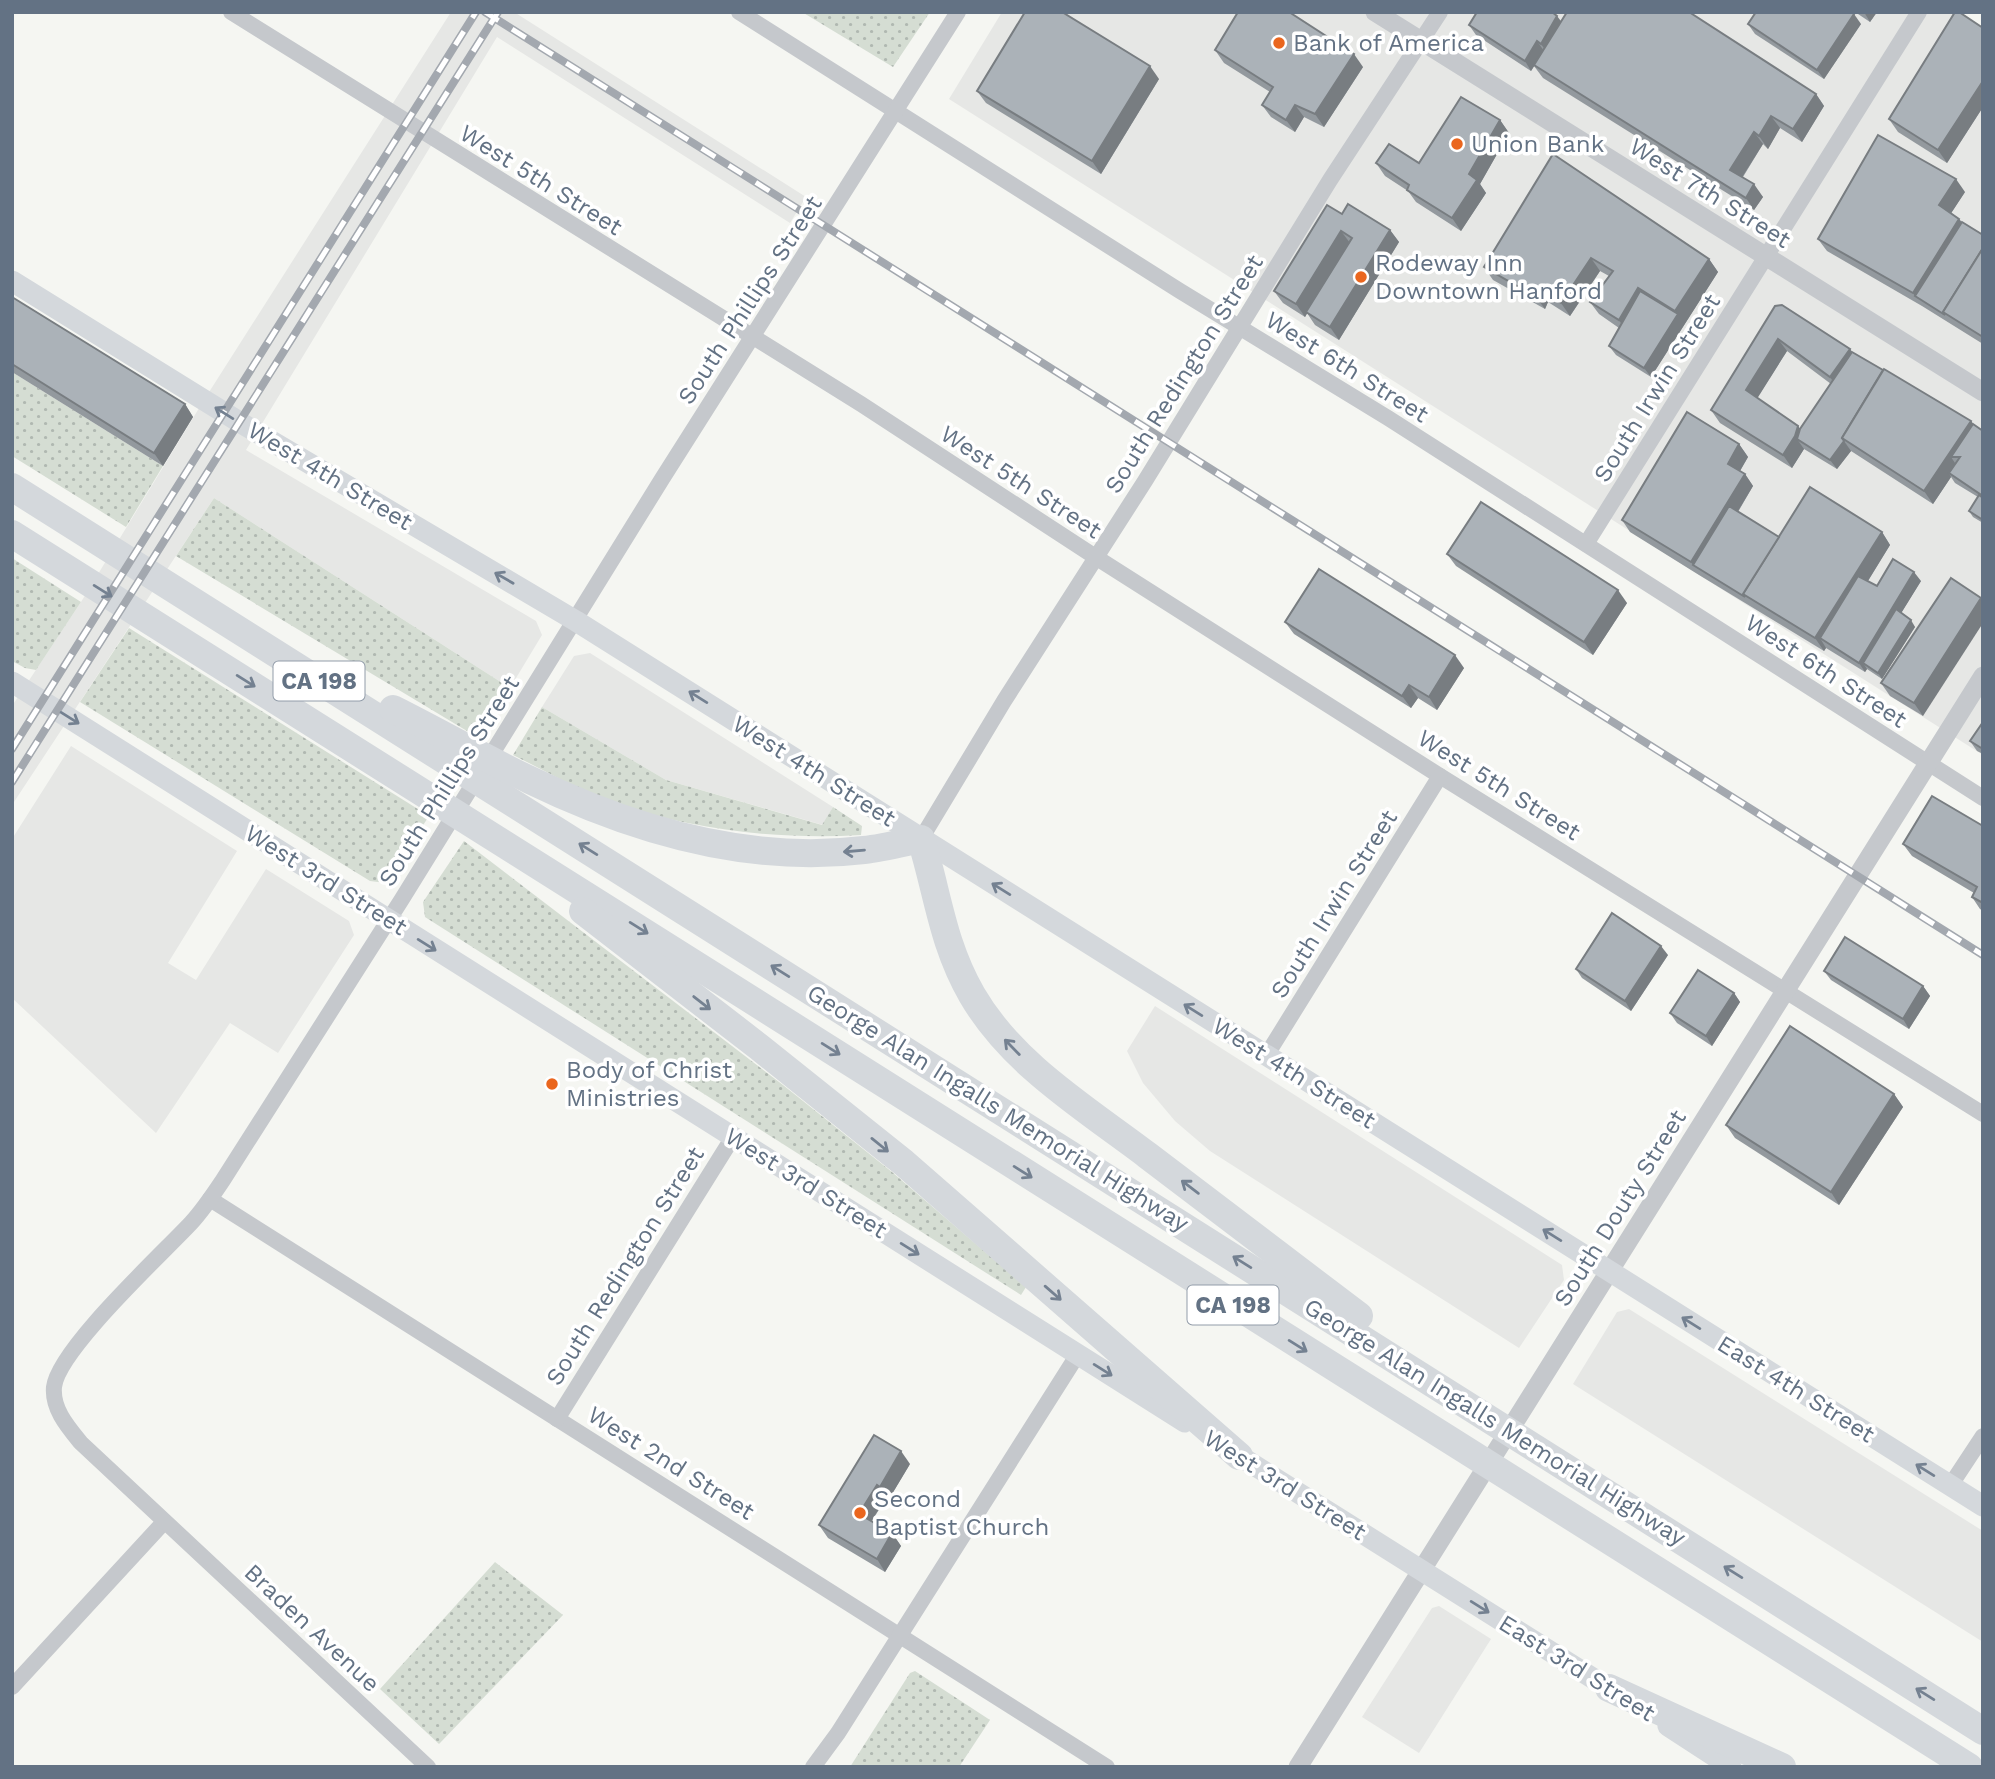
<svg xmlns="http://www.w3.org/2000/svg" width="1995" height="1779" font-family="'Work Sans',sans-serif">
<defs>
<pattern id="grass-dots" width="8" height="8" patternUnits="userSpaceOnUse" patternTransform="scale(1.75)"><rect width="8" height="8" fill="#d5ddd3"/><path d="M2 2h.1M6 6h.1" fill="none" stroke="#b0b8b1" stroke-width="1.8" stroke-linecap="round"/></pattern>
</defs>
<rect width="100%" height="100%" fill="#f5f6f2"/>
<g fill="#e6e7e5">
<polygon points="451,12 514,12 806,197 790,223 497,37 246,450 536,621 542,635 510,688 214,498 12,805 12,706 81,602 204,400"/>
<polygon points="1002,12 1953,12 1983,31 1983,755 949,99"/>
<polygon points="590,653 833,807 823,825 666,780 542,707 574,656"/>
<polygon points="71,746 237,851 168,963 196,980 266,869 349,921 354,935 278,1053 230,1023 156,1133 12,998 12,839"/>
<polygon points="1155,1006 1562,1265 1564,1280 1519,1348 1210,1151 1175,1121 1143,1083 1127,1051"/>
<polygon points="1629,1309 1983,1531 1983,1642 1573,1384 1617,1312"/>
<polygon points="1439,1606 1491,1639 1419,1753 1362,1717 1432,1608"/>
</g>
<g fill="url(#grass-dots)">
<polygon points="802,12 930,12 893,67"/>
<polygon points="12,372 163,466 126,527 12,456"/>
<polygon points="214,498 510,688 477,737 176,556"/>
<polygon points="12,558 81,602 36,670 25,668 12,661"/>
<polygon points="129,628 429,816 386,883 370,881 80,702"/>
<path d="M542 707 666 780 822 825 833 807 862 826 861 835C779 840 692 830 614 803 579 791 546 771 513 755Z"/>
<polygon points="464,841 783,1085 892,1172 1026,1287 1021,1295 425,917 423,902"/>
<polygon points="495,1562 563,1615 439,1744 380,1689"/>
<polygon points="915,1671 990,1720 959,1767 850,1767 910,1673"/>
</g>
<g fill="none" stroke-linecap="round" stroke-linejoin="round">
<g stroke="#c5c8cc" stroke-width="16">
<polyline points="231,12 861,404 1097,558 1440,776 1983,1114"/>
<polyline points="739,12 1180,291 1388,418 1983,798"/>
<polyline points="1586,544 1919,12"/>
<polyline points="921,839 1004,701 1145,481 1330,180 1440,12"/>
<polyline points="1266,1056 1440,776"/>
<polyline points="210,1199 1107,1767"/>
<polyline points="557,1419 733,1137"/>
<polyline points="1950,1486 1983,1436"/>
<polyline points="12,1687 164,1522"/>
<path d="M428 1767 81 1443C68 1427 52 1409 54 1387 58 1350 161 1255 191 1223 203 1210 213 1195 223 1180L402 899 662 479 958 12"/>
<polyline points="813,1767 838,1733 1078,1354"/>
</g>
<g stroke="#c5c8cc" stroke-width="19">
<polyline points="1375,12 1983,392"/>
<polyline points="1298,1767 1983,676"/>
</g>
<g stroke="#d4d8dc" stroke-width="21">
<polyline points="12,281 241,423 576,621 1983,1506"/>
<polyline points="12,682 1185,1422"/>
<polyline points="1227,1448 1621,1696"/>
<polyline points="1668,1726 1731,1767"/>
</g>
<g stroke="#d4d8dc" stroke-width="28">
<polyline points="12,487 1983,1731"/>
<path d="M12 534C665 943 1316 1357 1969 1767"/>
<path d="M393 709C439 732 484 758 530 780 633 830 748 864 864 850 883 848 902 843 921 839 938 894 942 943 972 995 1012 1064 1085 1108 1147 1155 1218 1209 1289 1262 1359 1316"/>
<polyline points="583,911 759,1047 904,1163 1239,1456"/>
<polyline points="1609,1688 1782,1767"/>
</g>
<defs>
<g id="rail">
<polyline points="485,12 1983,955"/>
<polyline points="12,749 476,12"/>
<polyline points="12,782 498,12"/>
</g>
</defs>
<use href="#rail" stroke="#a3a8af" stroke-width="8"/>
<use href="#rail" stroke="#fff" stroke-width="5" stroke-dasharray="16" stroke-linecap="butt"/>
</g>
<g fill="#93999e" fill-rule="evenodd">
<polygon points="1855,12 1877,12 1870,22"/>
<polygon points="1561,21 1816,94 1824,106 1802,142 1780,128 1768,149 1763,144 1743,177 1763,197 1754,210 1543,78 1534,66 1531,71 1476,35 1469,25"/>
<polygon points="1748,24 1861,24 1824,79 1755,34"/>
<polygon points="1983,28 1983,107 1947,163 1898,132 1889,119"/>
<polygon points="1215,50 1363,67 1324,127 1304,117 1295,132 1271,117 1262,105 1270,92 1224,63"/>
<polygon points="1159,79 1101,174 986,103 977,91"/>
<polygon points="1500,120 1509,133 1480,184 1486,193 1461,231 1416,202 1408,191 1385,176 1376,163 1419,163"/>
<polygon points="1553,154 1709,259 1718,272 1651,377 1616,355 1609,346 1619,328 1599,314 1590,302 1609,276 1600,271 1570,316 1548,302 1545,309 1493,280 1484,267"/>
<polygon points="1965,192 1951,213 1959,219 1962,222 1983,235 1983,344 1922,306 1827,251 1818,239"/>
<polygon points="1342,214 1390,230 1399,242 1339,340 1315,325 1307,313 1305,317 1283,303 1274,291"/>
<polygon points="12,297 185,404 193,417 163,466 12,372"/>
<path d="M1775 306 1850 349 1852 352 1971 421 1973 424 1983 431V523L1973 517 1969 511 1978 497 1955 483 1951 477 1933 504 1851 451 1837 469 1804 449 1792 468 1720 423 1711 410ZM1787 351 1831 384 1800 429 1798 426 1757 398Z"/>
<polygon points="1739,444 1748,457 1740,471 1745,474 1753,486 1738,512 1779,537 1882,532 1890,545 1868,581 1877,586 1921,581 1901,613 1915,627 1882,679 1867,669 1865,672 1826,648 1824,651 1699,575 1630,532 1622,520"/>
<polygon points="1447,554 1627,603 1593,655 1456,566"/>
<polygon points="1951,578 1923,716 1890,696 1881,683"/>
<polygon points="1285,622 1464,668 1437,710 1418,698 1411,708 1294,634"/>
<polygon points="1983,722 1983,754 1977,751 1970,741"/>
<polygon points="1983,826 1983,911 1980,909 1972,897 1974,893 1912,856 1903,844"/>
<polygon points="1668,955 1631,1011 1582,978 1576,969"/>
<polygon points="1824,971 1923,986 1930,996 1909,1029 1831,980"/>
<polygon points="1734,993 1740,1002 1712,1046 1677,1023 1670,1013"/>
<polygon points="1894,1094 1903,1107 1839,1205 1735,1138 1726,1125"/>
<polygon points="910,1464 889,1499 886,1498 872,1521 892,1533 901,1546 885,1572 828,1538 819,1525"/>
</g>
<g fill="#787d81">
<polygon points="1864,12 1877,12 1870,22"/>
<polygon points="1854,14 1861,24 1824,79 1817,70"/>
<polygon points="1557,16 1564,25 1548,54 1541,44"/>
<polygon points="1537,41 1544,51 1531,71 1525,61"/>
<polygon points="1354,54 1363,67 1324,127 1315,114"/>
<polygon points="1150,66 1159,79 1101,174 1092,161"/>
<polygon points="1983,81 1983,107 1947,163 1938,150"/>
<polygon points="1816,94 1824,106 1802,142 1793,129"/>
<polygon points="1295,105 1304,117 1295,132 1286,120"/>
<polygon points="1771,116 1780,128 1768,149 1759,136"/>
<polygon points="1500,120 1509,133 1480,184 1486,193 1461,231 1452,218 1469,174"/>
<polygon points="1754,132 1763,144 1739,182 1730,170"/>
<polygon points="1956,179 1965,192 1948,218 1939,205"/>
<polygon points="1754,184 1763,197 1754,210 1746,198"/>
<polygon points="1959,219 1968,231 1915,296 1913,293"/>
<polygon points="1390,230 1399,242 1339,340 1330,327"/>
<polygon points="1341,231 1350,243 1305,317 1296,304"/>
<polygon points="1591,258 1600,271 1570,316 1561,303"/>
<polygon points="1709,259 1718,272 1651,377 1644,368 1678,314 1675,311"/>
<polygon points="1638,288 1647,301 1627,333 1619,320"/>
<polygon points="1539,289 1548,302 1545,309 1536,297"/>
<polygon points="1778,339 1787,351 1755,402 1746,390"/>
<polygon points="1850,349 1859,362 1839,390 1830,377"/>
<polygon points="185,404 193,417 163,466 154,453"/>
<polygon points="1971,421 1980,434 1960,457 1951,457 1957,466 1949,473 1951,477 1933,504 1924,491"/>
<polygon points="1798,426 1807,438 1797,439 1804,449 1792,468 1783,455"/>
<polygon points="1844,441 1851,451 1837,469 1830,460"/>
<polygon points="1739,444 1748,457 1737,476 1728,464"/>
<polygon points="1745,474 1753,486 1702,571 1693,565 1691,562"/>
<polygon points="1882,532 1890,545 1829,644 1820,638 1826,648 1824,651 1815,638"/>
<polygon points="1914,572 1921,581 1868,667 1863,663 1867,669 1865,672 1859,663"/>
<polygon points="1618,590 1627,603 1593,655 1584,642"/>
<polygon points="1981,598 1983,600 1983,623 1923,716 1914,703"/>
<polygon points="1911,620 1915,627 1882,679 1878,673"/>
<polygon points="1455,655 1464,668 1437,710 1429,697"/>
<polygon points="1409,685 1418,698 1411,708 1402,696"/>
<polygon points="1661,946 1668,955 1631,1011 1625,1001"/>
<polygon points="1923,986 1930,996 1909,1029 1903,1019"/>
<polygon points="1734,993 1740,1002 1712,1046 1706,1036"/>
<polygon points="1894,1094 1903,1107 1839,1205 1831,1192"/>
<polygon points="901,1451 910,1464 889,1499 880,1487"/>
<polygon points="877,1485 886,1498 868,1526 859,1514"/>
<polygon points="892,1533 901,1546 885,1572 877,1559"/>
</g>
<g fill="#abb2b8" stroke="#787d81" stroke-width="2">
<polygon points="1025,12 1062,12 1150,66 1092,161 977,91"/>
<polygon points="1238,12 1289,12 1354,54 1315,114 1295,105 1286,120 1262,105 1273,87 1215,50"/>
<polygon points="1477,12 1552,12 1557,16 1541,44 1537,41 1525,61 1469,25"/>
<polygon points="1567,12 1689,12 1816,94 1793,129 1771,116 1759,136 1754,132 1730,170 1754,184 1746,198 1534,65"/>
<polygon points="1756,12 1851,12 1854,14 1817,70 1748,24"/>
<polygon points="1955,12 1959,12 1983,28 1983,81 1938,150 1889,119"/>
<polygon points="1461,97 1500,120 1469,174 1477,180 1452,218 1407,190 1409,185 1376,163 1389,144 1419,163"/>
<polygon points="1878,135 1956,179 1939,205 1959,219 1913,293 1818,239"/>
<polygon points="1553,154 1709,259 1675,311 1638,288 1619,320 1590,302 1613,271 1591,258 1561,303 1539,289 1536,297 1484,267"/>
<polygon points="1348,204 1390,230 1330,327 1306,312 1352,238 1341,231 1296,304 1274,291 1327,205 1342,214"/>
<polygon points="1962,222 1983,235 1983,248 1943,312 1945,315 1915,296"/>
<polygon points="1983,248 1983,337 1943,312"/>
<polygon points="1640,291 1678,314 1644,368 1609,346"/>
<polygon points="12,297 185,404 154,453 12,364"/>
<polygon points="1782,305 1850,349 1830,377 1778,339 1746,390 1798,426 1795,436 1783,455 1711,410 1775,306"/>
<polygon points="1852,352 1883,370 1842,438 1844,441 1830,460 1797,439 1800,429"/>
<polygon points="1884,369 1971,421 1924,491 1842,438"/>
<polygon points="1687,412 1739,444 1728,464 1745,474 1691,562 1622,520"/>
<polygon points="1973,424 1983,431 1983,496 1949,473 1960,457 1951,457"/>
<polygon points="1810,487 1882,532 1815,638 1743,594"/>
<polygon points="1979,495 1983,498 1983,520 1969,511"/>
<polygon points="1481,502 1618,590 1584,642 1447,554"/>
<polygon points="1729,506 1779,537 1743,594 1745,597 1693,565"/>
<polygon points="1893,559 1914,572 1859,663 1820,638 1858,576 1877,586"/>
<polygon points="1319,569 1455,655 1429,697 1409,685 1402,696 1285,622"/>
<polygon points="1951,578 1981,598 1914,703 1881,683"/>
<polygon points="1896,609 1911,620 1878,673 1863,663"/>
<polygon points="1983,722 1983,749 1970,741"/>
<polygon points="1932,796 1983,826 1983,903 1972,897 1977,887 1903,844"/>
<polygon points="1612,913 1661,946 1625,1001 1576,969"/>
<polygon points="1845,937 1923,986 1903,1019 1824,971"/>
<polygon points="1698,970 1734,993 1706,1036 1670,1013"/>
<polygon points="1790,1026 1894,1094 1831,1192 1726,1125"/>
<polygon points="874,1435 901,1451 880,1487 877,1485 859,1514 892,1533 877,1559 819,1525"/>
</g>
<defs><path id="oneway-shaft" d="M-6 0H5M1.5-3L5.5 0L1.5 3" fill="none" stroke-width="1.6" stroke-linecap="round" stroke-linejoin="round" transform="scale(1.75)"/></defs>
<g stroke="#748191">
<use href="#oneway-shaft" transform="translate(224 413) rotate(-148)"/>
<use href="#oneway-shaft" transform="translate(504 578) rotate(-150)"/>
<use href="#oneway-shaft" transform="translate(103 591) rotate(32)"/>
<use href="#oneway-shaft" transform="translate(246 681) rotate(32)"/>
<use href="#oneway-shaft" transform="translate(698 697) rotate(-148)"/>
<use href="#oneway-shaft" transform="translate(70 718) rotate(32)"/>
<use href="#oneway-shaft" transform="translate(588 849) rotate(-148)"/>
<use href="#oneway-shaft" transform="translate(854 851) rotate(175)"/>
<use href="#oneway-shaft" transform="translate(1001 889) rotate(-148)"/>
<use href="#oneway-shaft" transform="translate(639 928) rotate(32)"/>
<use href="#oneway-shaft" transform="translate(427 945) rotate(32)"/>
<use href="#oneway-shaft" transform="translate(780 971) rotate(-148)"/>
<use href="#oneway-shaft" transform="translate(702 1003) rotate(38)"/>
<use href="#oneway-shaft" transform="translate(1193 1010) rotate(-148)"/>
<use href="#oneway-shaft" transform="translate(1012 1047) rotate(-134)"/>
<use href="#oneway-shaft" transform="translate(831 1049) rotate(32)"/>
<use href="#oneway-shaft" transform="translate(880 1145) rotate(39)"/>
<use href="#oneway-shaft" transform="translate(1023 1172) rotate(32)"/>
<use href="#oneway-shaft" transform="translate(1190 1187) rotate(-143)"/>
<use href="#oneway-shaft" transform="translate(1552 1235) rotate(-148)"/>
<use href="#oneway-shaft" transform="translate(910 1249) rotate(32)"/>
<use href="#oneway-shaft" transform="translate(1242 1262) rotate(-148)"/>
<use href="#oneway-shaft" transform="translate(1053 1293) rotate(41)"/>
<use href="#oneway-shaft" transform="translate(1691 1323) rotate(-148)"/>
<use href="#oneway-shaft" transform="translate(1298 1346) rotate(32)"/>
<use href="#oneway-shaft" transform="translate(1103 1370) rotate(32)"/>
<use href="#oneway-shaft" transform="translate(1925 1470) rotate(-148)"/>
<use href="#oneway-shaft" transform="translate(1733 1572) rotate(-148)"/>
<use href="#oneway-shaft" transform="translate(1480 1607) rotate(32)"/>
<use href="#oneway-shaft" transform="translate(1925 1694) rotate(-148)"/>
</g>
<g fill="#ea661e" stroke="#fff" stroke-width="2.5">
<circle cx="1279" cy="43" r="7"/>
<circle cx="1457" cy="144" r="7"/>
<circle cx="1361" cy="277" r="7"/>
<circle cx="552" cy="1084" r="7"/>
<circle cx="860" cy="1513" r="7"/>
</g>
<g text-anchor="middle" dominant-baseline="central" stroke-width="7" stroke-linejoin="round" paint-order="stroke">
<g fill="#fff" stroke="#929ca9" stroke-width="2">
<rect x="273.5" y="661.5" width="91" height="39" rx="5"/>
<rect x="1187.5" y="1285.5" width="91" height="39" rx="5"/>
</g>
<g font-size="23" font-weight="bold" fill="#637284">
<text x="319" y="681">CA 198</text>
<text x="1233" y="1305">CA 198</text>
</g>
<g font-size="24" fill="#637284" stroke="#fff" text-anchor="start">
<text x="1293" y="43">Bank of America</text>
<text x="1471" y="144">Union Bank</text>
<text x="1375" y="263">Rodeway Inn<tspan x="1375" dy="28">Downtown Hanford</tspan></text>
<text x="566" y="1070">Body of Christ<tspan x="566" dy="28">Ministries</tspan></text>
<text x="874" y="1499">Second<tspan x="874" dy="28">Baptist Church</tspan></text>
</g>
<g font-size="24" fill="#637284" stroke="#fff">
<text transform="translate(541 180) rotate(32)">West 5th Street</text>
<text transform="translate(1710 193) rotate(32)">West 7th Street</text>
<text transform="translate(750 300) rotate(-57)">South Phillips Street</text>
<text transform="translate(1347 367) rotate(32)">West 6th Street</text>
<text transform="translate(1184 374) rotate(-58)">South Redington Street</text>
<text transform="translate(1657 388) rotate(-58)">South Irwin Street</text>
<text transform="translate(330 476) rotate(31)">West 4th Street</text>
<text transform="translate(1021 482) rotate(33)">West 5th Street</text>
<text transform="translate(1826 671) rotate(33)">West 6th Street</text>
<text transform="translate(814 771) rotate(32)">West 4th Street</text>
<text transform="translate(449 781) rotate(-58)">South Phillips Street</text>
<text transform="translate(1499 785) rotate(32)">West 5th Street</text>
<text transform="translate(326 880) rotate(32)">West 3rd Street</text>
<text transform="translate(1334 904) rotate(-58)">South Irwin Street</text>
<text transform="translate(1294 1073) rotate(32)">West 4th Street</text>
<text transform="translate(998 1108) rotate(32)">George Alan Ingalls Memorial Highway</text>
<text transform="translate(806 1183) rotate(32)">West 3rd Street</text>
<text transform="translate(1620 1208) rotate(-58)">South Douty Street</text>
<text transform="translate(625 1266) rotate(-58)">South Redington Street</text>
<text transform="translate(1796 1389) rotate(32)">East 4th Street</text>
<text transform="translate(1495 1422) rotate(32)">George Alan Ingalls Memorial Highway</text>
<text transform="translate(671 1463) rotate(32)">West 2nd Street</text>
<text transform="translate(1285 1485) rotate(32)">West 3rd Street</text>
<text transform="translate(312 1628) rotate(43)">Braden Avenue</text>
<text transform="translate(1577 1668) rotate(32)">East 3rd Street</text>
</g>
</g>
<rect width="1995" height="1779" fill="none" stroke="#637284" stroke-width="28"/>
</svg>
